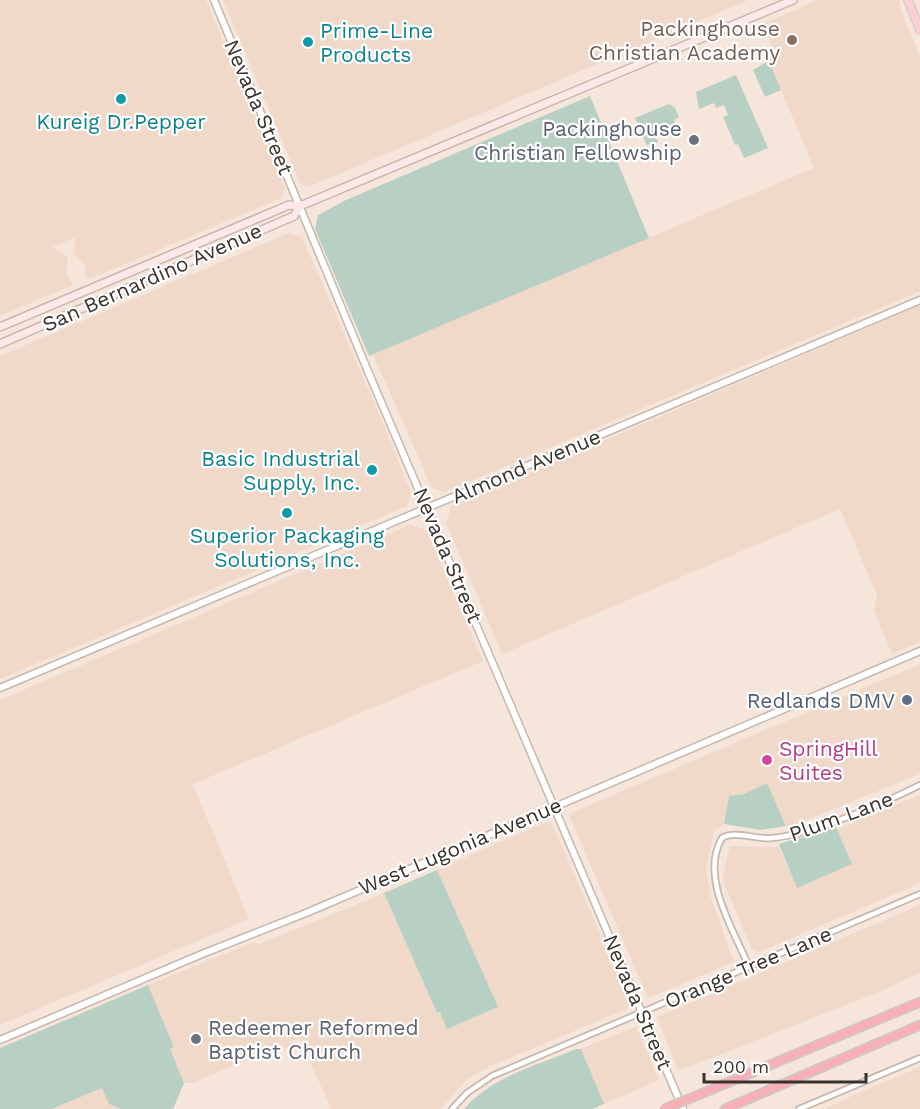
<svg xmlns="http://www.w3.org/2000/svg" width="920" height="1109" font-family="'Work Sans',sans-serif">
<rect width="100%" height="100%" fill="#f5e5da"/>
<g fill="#f0d9c9">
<polygon points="0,0 206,0 285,188 281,198 90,279 86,277 85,265 73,253 76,237 64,242 53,247 68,257 66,274 73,285 0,316"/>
<polygon points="223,0 748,0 308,187 300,183"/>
<polygon points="818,0 900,0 900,8 920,56 920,291 445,492 432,488 373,354 814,168 768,59 776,55 763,24"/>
<polygon points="289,233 302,237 388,435 411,493 407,506 0,679 0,356"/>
<polygon points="920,305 920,642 892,654 874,610 877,595 840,509 502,654 446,522 452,506"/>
<polygon points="410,525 426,530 483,661 193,784 249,919 0,1025 0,700"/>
<polygon points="920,664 920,774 792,826 786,826 767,783 744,794 729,796 724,824 714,831 706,869 710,895 734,962 648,998 569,815 571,813"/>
<polygon points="920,795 920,883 759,952 752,950 724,883 723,874 730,846 779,847 797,888 852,864 837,829"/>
<polygon points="546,822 552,824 597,927 629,1005 627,1009 490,1066 466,1080 441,1109 331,1109 300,1038 289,1042 290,1046 265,1056 261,1054 193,1083 184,1083 170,1049 174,1046 148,985 254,942 260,944 384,893 437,1013 440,1012 447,1028 497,1008 437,870"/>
<polygon points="920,905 920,973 877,993 678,1071 657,1017"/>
<polygon points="636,1026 659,1080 604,1104 581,1049"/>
<polygon points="920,1067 920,1109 825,1109 854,1095"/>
<polygon points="102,1088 109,1104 121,1109 53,1109"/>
</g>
<g fill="#b8d0c3">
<polygon points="769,61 781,90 765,97 753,70"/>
<polygon points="736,75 768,148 744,158 738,144 735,145 723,117 728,115 724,105 716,108 714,103 699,109 696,92"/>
<polygon points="590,96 649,238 369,356 315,229 318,215 346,200"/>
<polygon points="669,104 675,108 679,117 674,120 676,125 654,132 658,142 650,145 649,143 647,146 635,118"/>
<polygon points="767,783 786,826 761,830 724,824 729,796 744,794"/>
<polygon points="836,827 852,864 797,888 779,844"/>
<polygon points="437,870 498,1007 447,1029 440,1012 437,1013 384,893"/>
<polygon points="148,985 174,1047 170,1049 184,1083 173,1109 121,1109 109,1104 102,1088 52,1109 0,1109 0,1048"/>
<path d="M576 1049H581L604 1104 592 1109H464C491 1077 538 1065 576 1049Z"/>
</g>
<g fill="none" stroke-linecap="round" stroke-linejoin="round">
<defs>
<g id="minor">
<path d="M749 967C734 930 699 877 722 838 735 830 757 840 772 838 811 835 884 803 920 785"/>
<polyline points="452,1109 467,1093 492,1076 920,894"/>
<polyline points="799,1109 920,1058"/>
</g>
<g id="tertiary">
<polyline points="214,0 367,369 683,1109"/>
<polyline points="0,688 920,300"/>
<polyline points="0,1040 202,954 306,913 920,651"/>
</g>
<g id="secondary">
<polyline points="0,327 289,205 300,206 793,0"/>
<polyline points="0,344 294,216 300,206"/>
</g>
<polyline id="primary" points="908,0 920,30"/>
<g id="motorway">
<polyline points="703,1093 920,1002"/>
<polyline points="725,1109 920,1025"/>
</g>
</defs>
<use href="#minor" stroke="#c7b8ad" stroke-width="8"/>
<use href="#tertiary" stroke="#c7b8ad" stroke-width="9"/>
<use href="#secondary" stroke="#c7b8ad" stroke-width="10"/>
<use href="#primary" stroke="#cbcac8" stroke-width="10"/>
<use href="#motorway" stroke="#cbcac8" stroke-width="11"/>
<use href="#minor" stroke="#fff" stroke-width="4.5"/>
<use href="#tertiary" stroke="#fff" stroke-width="6"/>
<use href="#secondary" stroke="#fde7e9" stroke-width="7"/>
<use href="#primary" stroke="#fad0d4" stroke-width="8"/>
<use href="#motorway" stroke="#f7b0b7" stroke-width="8"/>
<defs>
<polyline id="motorway-bridge" points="664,1109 703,1093"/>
</defs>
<use href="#motorway-bridge" stroke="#cbcac8" stroke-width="11" stroke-linecap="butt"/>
<use href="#motorway-bridge" stroke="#f7b0b7" stroke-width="8"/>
</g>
<circle fill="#8d6e63" stroke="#fff" stroke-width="2" cx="792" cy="40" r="6"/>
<g fill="#0f9aa8" stroke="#fff" stroke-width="2">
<circle cx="308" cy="42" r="6"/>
<circle cx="121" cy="99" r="6"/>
<circle cx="372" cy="470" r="6"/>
<circle cx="287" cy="513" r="6"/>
</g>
<g fill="#6b7280" stroke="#fff" stroke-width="2">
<circle cx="694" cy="140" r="6"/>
<circle cx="196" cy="1039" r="6"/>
</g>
<circle fill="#5c6f8a" stroke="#fff" stroke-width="2" cx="907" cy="700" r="6"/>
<circle fill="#d1479c" stroke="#fff" stroke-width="2" cx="767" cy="760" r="6"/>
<g text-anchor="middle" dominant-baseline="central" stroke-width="4.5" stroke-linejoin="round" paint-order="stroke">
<g font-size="21" fill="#785e54" stroke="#fff" text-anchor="end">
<text x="780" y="28">Packinghouse<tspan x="780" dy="24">Christian Academy</tspan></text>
</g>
<g font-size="21" fill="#0d838f" stroke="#fff">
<text x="320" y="30" text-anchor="start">Prime-Line<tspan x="320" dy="24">Products</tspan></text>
<text x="121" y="121">Kureig Dr.Pepper</text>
<text x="360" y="458" text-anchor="end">Basic Industrial<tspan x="360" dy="24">Supply, Inc.</tspan></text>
<text x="287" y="535">Superior Packaging<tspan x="287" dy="24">Solutions, Inc.</tspan></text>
</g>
<g font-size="21" fill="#38322d" stroke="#fff">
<text transform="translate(259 107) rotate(67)">Nevada Street</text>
<text transform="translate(152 277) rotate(-24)">San Bernardino Avenue</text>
<text transform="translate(526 466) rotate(-23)">Almond Avenue</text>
<text transform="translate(448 555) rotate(67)">Nevada Street</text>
<text transform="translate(841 816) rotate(-20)">Plum Lane</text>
<text transform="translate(460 846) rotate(-23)">West Lugonia Avenue</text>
<text transform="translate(748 967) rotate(-23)">Orange Tree Lane</text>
<text transform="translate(638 1002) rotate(67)">Nevada Street</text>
</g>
<g font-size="21" fill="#5b616d" stroke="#fff" text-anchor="end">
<text x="682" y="128">Packinghouse<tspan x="682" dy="24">Christian Fellowship</tspan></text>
<text x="208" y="1027" text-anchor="start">Redeemer Reformed<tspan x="208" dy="24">Baptist Church</tspan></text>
</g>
<g font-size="21" fill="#4e5e75" stroke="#fff" text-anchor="end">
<text x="895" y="700">Redlands DMV</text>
</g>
<g font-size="21" fill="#b23c85" stroke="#fff" text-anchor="start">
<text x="779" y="748">SpringHill<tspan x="779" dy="24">Suites</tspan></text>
</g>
</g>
<path d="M704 1073v9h162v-9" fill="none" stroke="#38322d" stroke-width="3"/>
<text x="713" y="1073" font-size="18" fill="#38322d" stroke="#ffffff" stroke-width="4.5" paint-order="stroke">200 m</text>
</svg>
